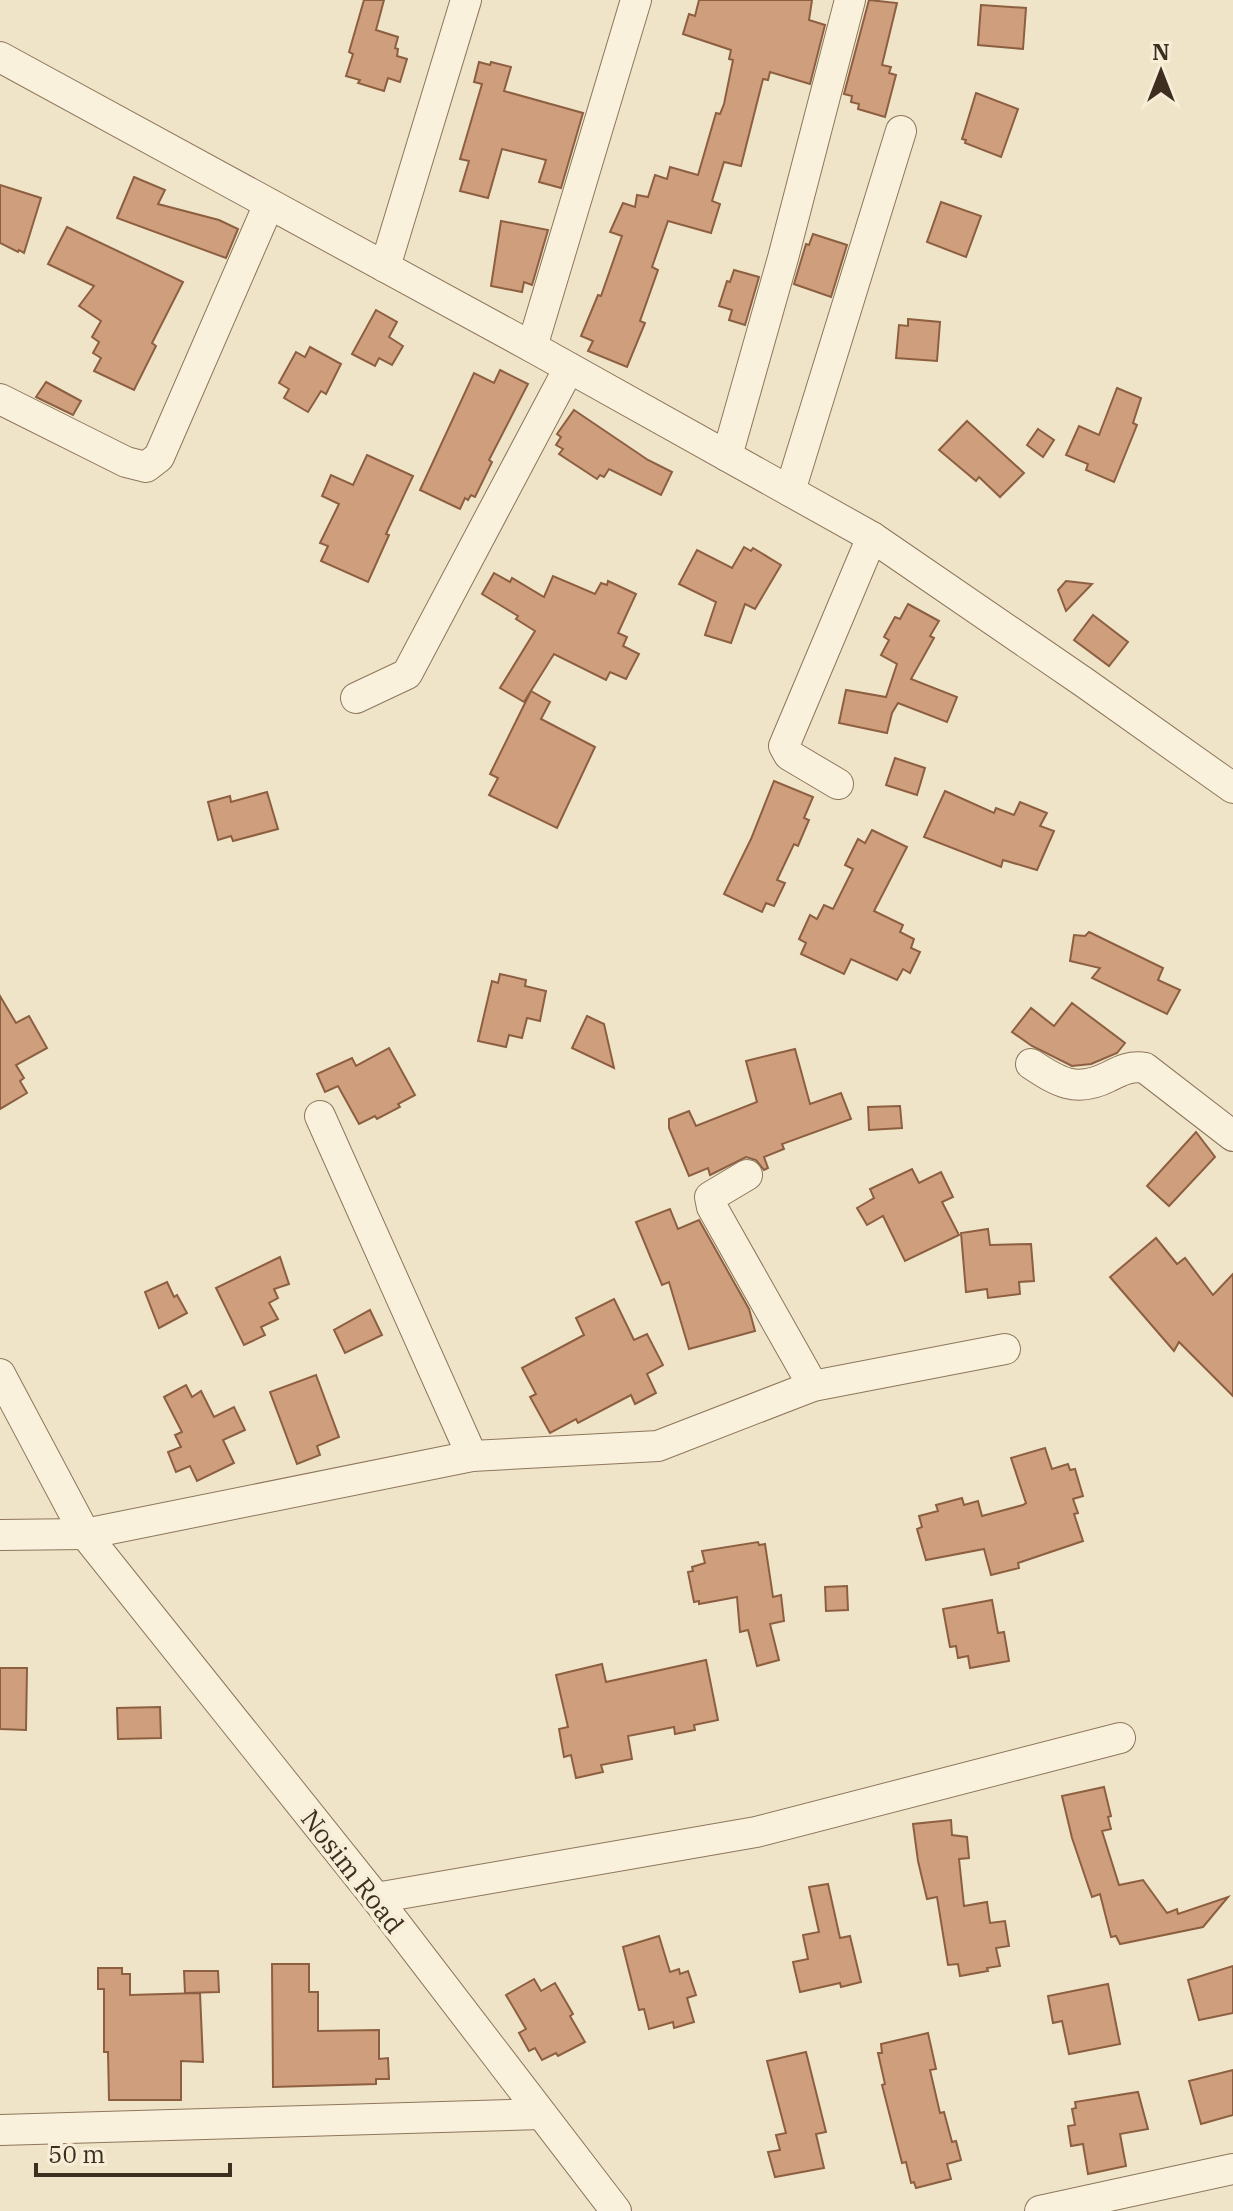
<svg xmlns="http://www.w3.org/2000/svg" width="1233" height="2211" font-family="'IBM Plex Serif',serif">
<rect width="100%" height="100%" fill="#f0e4c8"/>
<g fill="#cf9f7d" stroke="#8d5f41" stroke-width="2">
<polygon points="364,0 384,0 376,30 398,37 395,48 398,49 397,56 407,59 400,82 388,78 384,91 358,83 360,80 346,76 353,54 349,52"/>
<polygon points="699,0 812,0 809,20 825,25 810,84 770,72 768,80 763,79 741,166 724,162 712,201 720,204 711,233 668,221 652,267 658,270 640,321 645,323 627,367 588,351 593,341 581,336 598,295 601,296 622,236 610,232 623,203 635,207 637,195 648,197 655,175 667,179 670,167 698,175 716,113 720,114 724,104 733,60 729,59 731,50 683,34 689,14 695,16"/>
<polygon points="869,0 897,3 882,65 891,67 889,73 896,75 885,117 858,109 859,104 851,102 852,96 844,94"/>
<polygon points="981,5 1026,8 1023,49 978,45"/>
<polygon points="479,62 490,65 491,62 511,67 504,91 583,113 561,188 539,182 546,160 502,149 488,198 460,191 469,161 460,159 482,84 474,82"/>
<polygon points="976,93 1018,109 1001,157 965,143 966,140 962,139"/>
<polygon points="134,177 165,190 158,204 219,220 238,229 226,258 117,218"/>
<polygon points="0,185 41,198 24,253 19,250 18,252 0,243"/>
<polygon points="941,202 981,216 966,257 927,242"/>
<polygon points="501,221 548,230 532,285 524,282 522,292 491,286"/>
<polygon points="67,227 183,282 152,343 156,346 134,390 94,371 101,358 93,353 99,342 92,337 101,321 79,306 94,286 48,264"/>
<polygon points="813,234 847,245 831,297 794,284 806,244 809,245"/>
<polygon points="734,270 759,277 745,325 729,320 732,310 719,306 727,281 730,282"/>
<polygon points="376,310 397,322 389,337 403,346 392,365 379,358 375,366 352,354"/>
<polygon points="908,319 940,322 937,361 896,358 899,325 908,326"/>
<polygon points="310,347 341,364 326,394 321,391 308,412 284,398 289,389 279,383 296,352 305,357"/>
<polygon points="500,370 528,384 489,460 492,462 475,497 471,495 468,500 465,498 460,509 420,490 474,373 494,383"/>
<polygon points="46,382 81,401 73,415 36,397"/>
<polygon points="1117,388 1141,398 1133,423 1137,425 1114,482 1086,470 1088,464 1066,455 1079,426 1099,435"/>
<polygon points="574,410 648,460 672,472 661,495 609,469 604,477 600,475 597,479 559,454 563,449 556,445 561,437 557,434"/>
<polygon points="967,421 1024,473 1000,497 979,477 976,481 939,450"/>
<polygon points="1038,429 1054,440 1043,457 1027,445"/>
<polygon points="367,455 413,476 386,534 389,535 368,582 321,561 328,546 320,543 339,504 322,496 331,475 353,485"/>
<polygon points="744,547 751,551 753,548 781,565 755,609 745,604 731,643 705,635 716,602 679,584 697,550 732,568"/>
<polygon points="494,573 510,582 512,578 544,597 553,576 595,594 601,583 607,585 608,581 636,594 618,633 627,637 623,646 639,654 626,679 610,672 606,680 554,654 524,702 500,688 535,631 516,619 518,616 482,594"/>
<polygon points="1066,581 1092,584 1066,611 1058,590"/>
<polygon points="908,604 939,621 930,636 934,638 911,679 957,697 947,722 898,703 892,713 887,733 839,723 846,690 886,697 897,664 881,655 889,640 884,637 895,617 900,619"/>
<polygon points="1093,615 1128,642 1109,666 1074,640"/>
<polygon points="531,691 550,702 541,719 595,747 557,828 489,795 498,778 490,774"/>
<polygon points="895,758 925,768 917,795 886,785"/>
<polygon points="774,781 813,797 804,818 809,820 798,846 794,844 777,880 785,883 774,906 766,903 762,912 724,894 751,839"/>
<polygon points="945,791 994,813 996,808 1014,815 1020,802 1047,813 1040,826 1054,831 1037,870 1003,860 1001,867 924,837"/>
<polygon points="267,792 278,829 233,841 231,836 218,840 208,802 230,796 231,802"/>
<polygon points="872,830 907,847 874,911 903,925 900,932 914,939 911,948 920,952 910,973 903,969 897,980 851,959 844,974 801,954 806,943 799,939 810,915 817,919 824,905 833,909 853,869 845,865 858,839 865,843"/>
<polygon points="1089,932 1163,968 1158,980 1180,990 1167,1014 1092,978 1100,968 1070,961 1074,935 1085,936"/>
<polygon points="500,974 526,980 525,986 546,991 540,1021 527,1018 522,1038 509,1035 506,1047 478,1041 492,981 498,983"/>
<polygon points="0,996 16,1023 29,1016 47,1048 16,1065 24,1078 20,1081 27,1093 0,1109"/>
<polygon points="1072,1003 1125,1043 1117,1053 1091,1064 1072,1066 1032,1046 1012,1032 1031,1008 1054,1026"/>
<polygon points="587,1016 604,1024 614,1068 572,1048"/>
<polygon points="389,1048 415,1095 398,1104 400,1107 377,1119 375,1116 359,1124 338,1086 325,1092 317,1074 352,1058 356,1066"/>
<polygon points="795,1049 810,1104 841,1093 851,1119 782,1144 784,1149 764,1157 768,1168 764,1170 756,1160 746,1157 710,1175 708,1168 689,1176 669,1128 669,1119 689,1111 696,1126 757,1102 746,1061"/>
<polygon points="900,1106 902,1128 869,1130 868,1107"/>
<polygon points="1196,1132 1215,1157 1169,1206 1147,1186"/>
<polygon points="912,1169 919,1183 941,1172 953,1197 942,1202 959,1235 905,1261 883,1216 867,1225 857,1208 874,1198 870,1189"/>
<polygon points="670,1209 678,1229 699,1220 749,1309 755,1331 689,1349 669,1282 662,1285 636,1222"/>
<polygon points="988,1229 990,1245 1031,1244 1034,1281 1019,1282 1020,1294 988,1298 987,1289 966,1292 961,1233"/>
<polygon points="1156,1238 1177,1264 1185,1258 1213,1295 1233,1274 1233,1396 1179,1342 1174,1351 1110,1277"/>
<polygon points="280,1257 289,1284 274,1289 278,1298 269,1303 278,1319 261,1327 265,1335 244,1345 216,1288"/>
<polygon points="167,1282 174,1297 177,1295 187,1313 159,1328 145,1292"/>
<polygon points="614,1299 634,1340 647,1334 663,1365 647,1374 656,1393 635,1404 631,1395 578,1423 576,1419 550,1433 530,1397 536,1394 522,1368 584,1335 576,1318"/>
<polygon points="370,1310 382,1335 345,1353 334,1330"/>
<polygon points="316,1375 339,1437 317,1446 320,1455 297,1464 270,1392"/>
<polygon points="186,1385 192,1397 201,1391 214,1417 234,1407 245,1430 223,1440 234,1463 197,1481 190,1466 176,1472 168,1452 181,1447 175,1435 182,1432 164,1397"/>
<polygon points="1045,1448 1052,1469 1068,1464 1070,1470 1075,1469 1083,1496 1073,1499 1078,1513 1074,1514 1083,1541 1018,1563 1019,1568 991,1575 984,1549 926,1560 917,1529 922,1527 919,1516 938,1511 936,1505 962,1498 964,1505 978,1501 982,1516 1023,1505 1026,1503 1011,1458"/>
<polygon points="758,1542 759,1545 765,1544 773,1597 781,1595 784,1621 770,1624 779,1660 757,1666 748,1630 740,1632 737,1597 699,1604 699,1601 694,1602 688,1572 693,1571 692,1567 705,1563 702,1551"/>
<polygon points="847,1586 848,1610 826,1611 825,1587"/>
<polygon points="992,1600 998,1633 1004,1632 1009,1661 970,1668 968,1656 958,1658 956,1646 950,1647 943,1609"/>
<polygon points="706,1660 718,1720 694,1725 695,1730 675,1734 674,1727 628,1736 632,1759 601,1765 603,1772 576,1778 571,1755 564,1757 559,1729 568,1727 556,1675 602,1664 606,1682"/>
<polygon points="0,1668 27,1668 26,1730 0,1729"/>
<polygon points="160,1707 161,1738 118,1739 117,1708"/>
<polygon points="1104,1787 1111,1816 1108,1817 1111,1829 1102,1831 1119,1885 1143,1880 1167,1913 1177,1909 1178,1914 1228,1897 1203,1927 1120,1944 1116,1936 1111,1937 1100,1894 1092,1897 1072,1838 1062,1796"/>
<polygon points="951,1820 952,1835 967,1837 969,1858 959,1859 964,1906 987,1902 990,1923 1005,1921 1009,1946 996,1948 1000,1966 987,1968 988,1971 960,1976 958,1964 948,1965 937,1897 927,1899 918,1861 913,1824"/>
<polygon points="828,1884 840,1938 850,1936 861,1982 841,1987 840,1983 800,1992 793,1962 808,1959 803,1935 819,1932 809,1887"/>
<polygon points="659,1936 670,1972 679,1969 680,1974 688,1971 696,1995 687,1998 694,2022 674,2028 673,2022 649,2029 644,2009 639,2010 623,1947"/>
<polygon points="272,1964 309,1964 309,1992 318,1992 318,2031 379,2030 379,2059 388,2058 389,2079 376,2079 376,2084 273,2087"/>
<polygon points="1233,1966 1233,2013 1199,2020 1188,1980"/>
<polygon points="98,1968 122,1968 122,1974 130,1974 130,1995 200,1993 203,2062 181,2061 181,2100 109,2100 108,2052 104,2052 104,1989 98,1989"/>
<polygon points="184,1971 218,1971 219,1992 185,1993"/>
<polygon points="534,1979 541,1991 555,1983 573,2014 570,2016 585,2042 558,2056 556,2053 542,2060 535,2048 529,2051 519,2033 526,2029 506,1995"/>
<polygon points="1108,1984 1120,2044 1069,2054 1062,2021 1053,2023 1048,1996"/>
<polygon points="928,2033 936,2069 930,2070 940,2113 944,2112 952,2142 956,2141 961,2160 947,2164 951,2179 916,2188 914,2182 911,2183 906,2162 902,2163 882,2085 885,2084 878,2053 882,2053 881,2044"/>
<polygon points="806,2052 826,2132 816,2134 824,2168 775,2177 768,2152 780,2150 776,2135 786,2133 767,2061"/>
<polygon points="1233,2070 1233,2115 1201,2124 1189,2081"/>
<polygon points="1138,2092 1148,2129 1120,2134 1126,2166 1088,2174 1083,2144 1071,2146 1068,2126 1075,2125 1072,2109 1076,2108 1075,2102"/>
</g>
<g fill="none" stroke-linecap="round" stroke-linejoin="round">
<defs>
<g id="minor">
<polyline points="0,57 532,347 872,537 1085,683 1233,788"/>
<polyline points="385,267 466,0"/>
<polyline points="532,347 636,0"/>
<polyline points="0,399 126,462 146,467 159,457 269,204"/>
<polyline points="727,456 783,258 850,0"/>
<polyline points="790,491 901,131"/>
<polyline points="356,698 407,674 569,368"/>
<polyline points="838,784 789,755 784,746 872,537"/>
<path d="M1031 1064C1058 1082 1076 1093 1108 1077 1120 1071 1131 1065 1145 1068L1233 1136"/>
<polyline points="320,1116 472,1456"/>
<polyline points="747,1175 710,1197 712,1207 813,1386"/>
<polyline points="0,1374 85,1534 376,1898 616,2211"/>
<polyline points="0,1535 85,1534 472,1456 658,1446 813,1386 1005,1349"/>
<polyline points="376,1898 756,1832 1120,1738"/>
<polyline points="0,2130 541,2114"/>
<polyline points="1040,2211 1233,2169"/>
</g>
</defs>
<use href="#minor" stroke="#8d765c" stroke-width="32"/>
<use href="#minor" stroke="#faf1dc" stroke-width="30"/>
</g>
<g text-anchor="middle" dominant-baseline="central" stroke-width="8" stroke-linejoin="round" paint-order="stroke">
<g font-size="26" fill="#3d2e20" stroke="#f7eed8">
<text transform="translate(353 1871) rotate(52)">Nosim Road</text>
</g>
</g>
<g transform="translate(1161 72)" stroke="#f7eed8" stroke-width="6" paint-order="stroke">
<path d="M0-6L14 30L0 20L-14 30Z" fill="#3d2e20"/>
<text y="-12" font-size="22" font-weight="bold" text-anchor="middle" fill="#3d2e20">N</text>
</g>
<path d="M36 2163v12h194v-12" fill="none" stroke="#3d2e20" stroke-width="4"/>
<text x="48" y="2163" font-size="24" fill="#3d2e20" stroke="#f7eed8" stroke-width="6" paint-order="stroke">50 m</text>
</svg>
